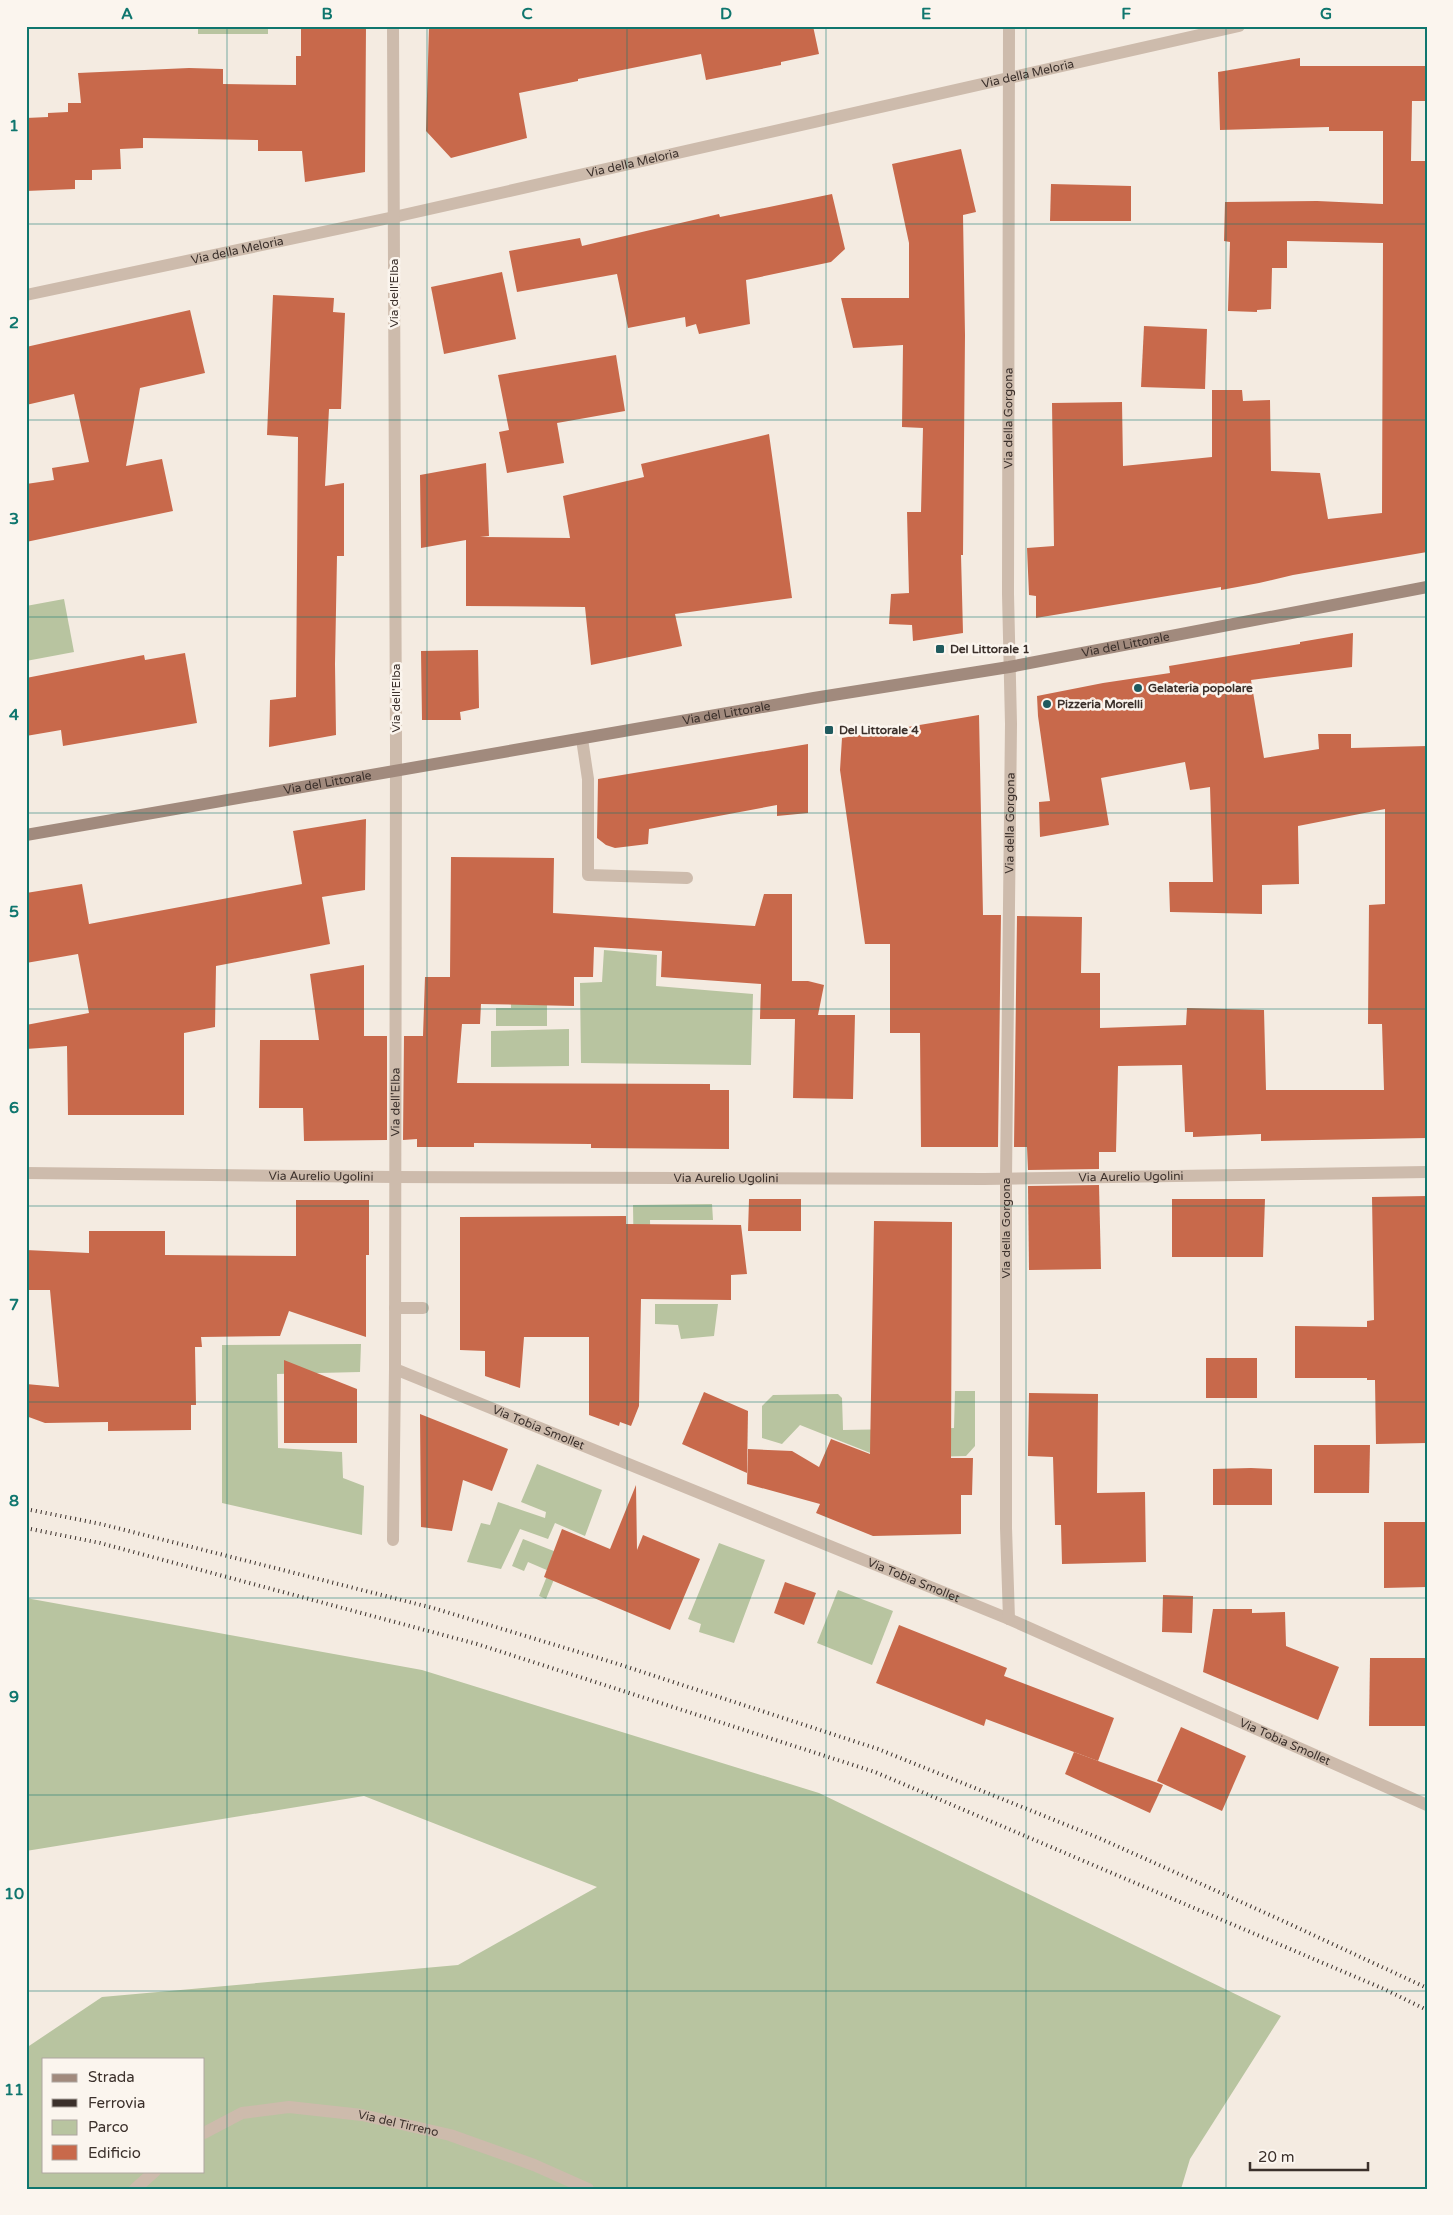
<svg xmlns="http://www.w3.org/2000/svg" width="1453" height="2215" font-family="'Varela Round',sans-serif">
<rect width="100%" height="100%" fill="#f4ebe1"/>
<g fill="#b8c4a0" fill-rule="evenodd">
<rect x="198" y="26" width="70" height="8"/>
<polygon points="64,599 74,652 26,661 26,606"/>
<polygon points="604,950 657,955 656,986 753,994 751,1065 581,1063 580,983 602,982"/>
<polygon points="511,981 547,1000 547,1026 496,1026 496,1008 511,1008"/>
<polygon points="569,1029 569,1066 491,1067 491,1031"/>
<polygon points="712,1204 713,1220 650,1220 651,1272 634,1272 633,1205"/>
<polygon points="655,1304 718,1304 714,1336 681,1339 678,1325 655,1324"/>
<polygon points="361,1344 360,1372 277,1374 278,1448 342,1452 343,1478 364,1486 362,1535 222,1503 222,1345"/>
<polygon points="955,1391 975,1391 975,1446 966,1456 883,1458 800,1425 782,1444 762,1438 762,1406 773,1395 838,1394 842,1398 843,1430 954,1428"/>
<polygon points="537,1464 602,1490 585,1536 555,1523 548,1539 520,1529 501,1569 467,1562 481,1523 490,1525 498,1502 545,1518 546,1512 521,1502"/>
<polygon points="523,1539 564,1555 546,1599 539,1596 549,1571 528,1562 524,1571 512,1566"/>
<polygon points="719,1543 765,1560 734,1643 699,1632 701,1624 688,1619"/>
<polygon points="838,1590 893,1611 872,1665 817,1643"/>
<path d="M26 1598 422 1670 819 1793 1281 2016 1190 2159 1181 2189H26V2048L102 1997 458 1965 597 1887 364 1796 26 1851ZM44 2059H204V2171H44Z"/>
</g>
<g fill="#c8694b">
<polygon points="301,26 366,26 365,172 305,182 302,151 258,151 258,140 143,138 143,148 120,149 121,169 92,170 92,180 75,180 75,189 26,191 26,118 48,117 48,113 68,112 68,103 81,103 78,73 189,68 223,69 223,84 296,85 296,56 301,56"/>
<polygon points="429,26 813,26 819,54 781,62 781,65 706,80 701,54 578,79 578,81 519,93 527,138 451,158 426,131"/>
<polygon points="1300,58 1300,66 1427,66 1427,101 1412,101 1411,161 1427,161 1427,552 1293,575 1259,583 1221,590 1221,587 1036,618 1036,596 1029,595 1027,548 1054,546 1052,403 1122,402 1123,466 1212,457 1212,390 1242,390 1243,401 1270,400 1271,471 1320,473 1328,519 1382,513 1383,243 1287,241 1287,268 1272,268 1271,309 1257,310 1257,312 1228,311 1230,242 1224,241 1225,202 1317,201 1383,204 1383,131 1329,131 1329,127 1220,130 1218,72"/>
<polygon points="961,149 976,212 963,215 965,335 963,555 961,555 963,633 913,641 912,625 889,624 891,594 909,593 907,512 921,512 923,428 902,427 903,345 853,348 841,298 909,298 909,243 892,164"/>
<polygon points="1051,184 1131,186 1131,221 1050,221"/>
<polygon points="832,194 845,249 831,262 746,280 750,324 699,334 696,324 686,327 685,317 628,328 617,274 517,292 509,251 580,238 582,246 719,214 720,217"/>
<polygon points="502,272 516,339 444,354 431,287"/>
<polygon points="273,295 334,298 333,312 345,313 341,409 329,409 325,486 344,483 344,556 337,556 335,664 336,735 269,747 270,700 296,697 298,437 267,435"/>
<polygon points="190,310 205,373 140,388 126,466 162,459 173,511 26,542 26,484 54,480 52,468 89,462 74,394 26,405 26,347"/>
<polygon points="1144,326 1207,329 1205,389 1141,387"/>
<polygon points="616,355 625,411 557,423 564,463 507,473 499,432 509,430 498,375"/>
<polygon points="769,434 792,598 675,614 682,646 591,665 585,607 466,606 466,540 421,548 420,475 486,463 489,536 480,537 570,538 563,496 644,477 641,464"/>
<polygon points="1353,633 1352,667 1251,680 1264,758 1319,749 1318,734 1351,734 1351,748 1427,746 1427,1138 1261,1141 1261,1134 1193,1137 1193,1132 1185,1132 1182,1065 1118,1066 1116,1152 1099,1152 1099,1169 1028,1170 1027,1147 1014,1147 1017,916 1082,917 1081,973 1100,973 1100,1028 1186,1025 1187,1008 1264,1010 1266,1090 1384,1090 1382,1024 1368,1024 1369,905 1385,904 1385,809 1298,826 1299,884 1262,885 1262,914 1170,912 1169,882 1213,882 1210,787 1190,790 1185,762 1101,778 1109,825 1040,837 1039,802 1050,801 1038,716 1037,696 1103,683 1170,673 1169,666 1300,644 1300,642"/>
<polygon points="478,650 479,708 460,712 461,720 422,720 421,651"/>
<polygon points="185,653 197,723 63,746 61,730 26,736 26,678 144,655 145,660"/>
<polygon points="979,715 983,915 1001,915 998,1147 921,1147 920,1033 890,1033 890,944 865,944 840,770 842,738"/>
<polygon points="808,744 808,813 777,816 777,805 649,829 648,844 615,848 606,845 597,838 598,779"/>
<polygon points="366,819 365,890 322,897 330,944 216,966 215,1027 184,1033 184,1115 68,1115 67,1046 26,1049 26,1025 89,1013 78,954 26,963 26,893 82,884 89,924 302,884 293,831"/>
<polygon points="451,857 554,858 553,913 755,926 764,894 792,894 792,981 808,981 824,985 818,1015 855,1015 853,1099 793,1098 795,1019 760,1019 761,984 661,977 662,951 594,947 593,977 574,977 574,1006 481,1004 480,1024 462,1024 457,1083 710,1084 710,1090 729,1090 729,1149 591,1148 591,1144 474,1143 474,1147 417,1147 417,1139 403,1140 404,1036 423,1036 425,977 450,977"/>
<polygon points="364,965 364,1036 387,1036 387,1140 304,1141 303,1108 259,1108 260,1040 319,1040 310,974"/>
<polygon points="1099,1185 1101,1269 1029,1270 1028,1186"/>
<polygon points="1427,1196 1427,1443 1376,1444 1375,1380 1367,1380 1367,1378 1295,1378 1295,1326 1367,1327 1367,1321 1374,1320 1372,1197"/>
<polygon points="749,1199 801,1199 801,1231 748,1231"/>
<polygon points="1172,1199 1265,1199 1263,1257 1172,1257"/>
<polygon points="296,1200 369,1200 369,1255 366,1255 366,1337 289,1311 280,1336 201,1337 202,1347 195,1347 196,1405 191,1405 191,1430 108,1431 108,1422 45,1423 26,1416 26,1384 59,1387 50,1290 26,1290 26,1250 89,1253 89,1231 165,1231 165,1255 296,1256"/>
<polygon points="626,1216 626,1224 741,1225 747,1274 731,1275 731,1300 641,1299 639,1406 631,1426 620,1422 619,1426 589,1415 589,1337 524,1337 520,1388 485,1376 485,1351 460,1350 460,1217"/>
<polygon points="874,1221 952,1222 951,1458 973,1458 972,1495 961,1495 961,1534 873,1536 816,1513 820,1504 747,1484 748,1449 792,1451 819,1467 831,1439 870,1454"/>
<rect x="1206" y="1358" width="51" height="40"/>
<polygon points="284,1360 357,1389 357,1443 284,1443"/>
<polygon points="704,1392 748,1411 747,1473 682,1444"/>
<polygon points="1029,1393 1098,1394 1097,1493 1145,1492 1146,1562 1062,1564 1061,1525 1055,1525 1053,1457 1028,1456"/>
<polygon points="420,1414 508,1449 492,1491 463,1480 452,1531 421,1527"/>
<polygon points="1314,1445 1370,1445 1369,1493 1314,1493"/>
<polygon points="1251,1468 1272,1469 1272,1505 1213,1505 1213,1469"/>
<polygon points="636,1485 637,1550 643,1535 700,1559 670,1630 544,1577 562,1529 610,1549"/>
<polygon points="1384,1522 1427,1522 1427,1587 1384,1588"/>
<polygon points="785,1582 816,1593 804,1625 774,1613"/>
<polygon points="1163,1595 1193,1596 1192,1633 1162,1632"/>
<polygon points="1213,1609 1252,1609 1252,1613 1285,1612 1286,1646 1339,1667 1318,1720 1203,1672"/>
<polygon points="899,1625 1007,1668 1004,1676 1114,1718 1098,1761 986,1719 984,1726 876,1683"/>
<polygon points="1370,1658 1427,1658 1427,1726 1369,1726"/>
<polygon points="1181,1727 1246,1756 1222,1811 1157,1781"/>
<polygon points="1074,1752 1163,1785 1150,1813 1065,1774"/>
</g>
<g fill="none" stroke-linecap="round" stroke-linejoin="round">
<g stroke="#cdbbac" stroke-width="12">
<polyline points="582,739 588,779 588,875 687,878"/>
<polyline points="395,1308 423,1308"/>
</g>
<g stroke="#cdbbac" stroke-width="12">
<path id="s1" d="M26 295 394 217 1239 26"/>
<path id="s2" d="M26 1173 395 1177 984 1179 1427 1172"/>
<path id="s3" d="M395 1369 1009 1619 1427 1805"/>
<path id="s4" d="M393 1540 395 1369 396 745 393 26"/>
<path id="s5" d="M1009 1619 1006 1528V1178L1011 724 1008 594 1009 26"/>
</g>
<g stroke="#cdbbac" stroke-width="12">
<path id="s6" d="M204 2133 242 2113 289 2107 362 2115 450 2135 534 2165 588 2189"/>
<polyline points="135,2189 155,2171"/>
</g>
<path stroke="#a18a7d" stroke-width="12" id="s7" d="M26 835 814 698 1009 667 1427 587"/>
<g stroke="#3b302b" stroke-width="4" stroke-dasharray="1 4" stroke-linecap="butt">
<polyline points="26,1509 101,1524 433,1608 615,1663 878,1749 1099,1838 1281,1920 1427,1988"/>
<polyline points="26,1528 100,1543 477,1644 875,1772 1384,1989 1427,2010"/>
</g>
</g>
<path fill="none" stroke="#0f766e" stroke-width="1" stroke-opacity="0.55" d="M227 26V2189M427 26V2189M627 26V2189M826 26V2189M1026 26V2189M1226 26V2189M26 224H1427M26 420H1427M26 617H1427M26 813H1427M26 1009H1427M26 1206H1427M26 1402H1427M26 1598H1427M26 1795H1427M26 1991H1427"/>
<g fill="#1f5a5e" stroke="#fbf5ee" stroke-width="2">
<rect x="935" y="644" width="10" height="10" rx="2.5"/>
<circle cx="1138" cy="688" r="5"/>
<circle cx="1047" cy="704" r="5"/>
<rect x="824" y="725" width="10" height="10" rx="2.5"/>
</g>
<g text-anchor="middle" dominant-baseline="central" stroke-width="5" stroke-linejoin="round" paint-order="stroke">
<g font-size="12" fill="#3b302b" stroke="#fbf5ee">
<text stroke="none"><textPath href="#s1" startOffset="1026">Via della Meloria</textPath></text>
<text stroke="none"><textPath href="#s1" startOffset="621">Via della Meloria</textPath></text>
<text stroke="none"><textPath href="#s1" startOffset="216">Via della Meloria</textPath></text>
<text transform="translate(394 293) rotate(-90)">Via dell'Elba</text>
<text stroke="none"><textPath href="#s5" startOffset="1201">Via della Gorgona</textPath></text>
<text stroke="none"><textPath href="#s7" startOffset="1116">Via del Littorale</textPath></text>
<text transform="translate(396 698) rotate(-90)">Via dell'Elba</text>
<text stroke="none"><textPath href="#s7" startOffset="711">Via del Littorale</textPath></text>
<text stroke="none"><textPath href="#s7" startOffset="306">Via del Littorale</textPath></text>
<text stroke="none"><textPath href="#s5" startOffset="796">Via della Gorgona</textPath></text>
<text stroke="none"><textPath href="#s4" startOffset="438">Via dell'Elba</textPath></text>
<text stroke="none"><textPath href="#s2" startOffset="295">Via Aurelio Ugolini</textPath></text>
<text stroke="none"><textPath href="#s2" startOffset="1105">Via Aurelio Ugolini</textPath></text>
<text stroke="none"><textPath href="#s2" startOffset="700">Via Aurelio Ugolini</textPath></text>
<text stroke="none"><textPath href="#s5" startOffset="391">Via della Gorgona</textPath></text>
<text stroke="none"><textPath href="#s3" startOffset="155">Via Tobia Smollet</textPath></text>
<text stroke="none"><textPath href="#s3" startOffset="560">Via Tobia Smollet</textPath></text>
<text stroke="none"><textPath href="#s3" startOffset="965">Via Tobia Smollet</textPath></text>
<text stroke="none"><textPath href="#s6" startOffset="201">Via del Tirreno</textPath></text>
</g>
<g font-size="12" font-weight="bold" fill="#3b302b" stroke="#fbf5ee" text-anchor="start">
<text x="950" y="649">Del Littorale 1</text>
<text x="1148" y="688">Gelateria popolare</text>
<text x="1057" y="704">Pizzeria Morelli</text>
<text x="839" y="730">Del Littorale 4</text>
</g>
</g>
<rect width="1453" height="2215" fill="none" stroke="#fbf5ee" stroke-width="55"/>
<rect x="42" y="2058" width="162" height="115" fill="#fbf5ee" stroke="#aea6a0"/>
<rect x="52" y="2074" width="25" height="8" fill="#a18a7d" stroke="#aea6a0"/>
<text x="88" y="2082" font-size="15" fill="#3b302b">Strada</text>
<rect x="52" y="2099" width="25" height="8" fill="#3b302b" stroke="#aea6a0"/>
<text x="88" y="2108" font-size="15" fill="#3b302b">Ferrovia</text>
<rect x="52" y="2120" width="25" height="15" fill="#b8c4a0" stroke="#aea6a0"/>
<text x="88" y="2132" font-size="15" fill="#3b302b">Parco</text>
<rect x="52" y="2145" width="25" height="15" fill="#c8694b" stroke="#aea6a0"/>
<text x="88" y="2158" font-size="15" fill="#3b302b">Edificio</text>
<path d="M1250 2162v8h118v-8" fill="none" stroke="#3b302b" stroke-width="2.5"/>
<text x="1258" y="2162" font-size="15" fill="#3b302b" stroke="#fbf5ee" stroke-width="4" paint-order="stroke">20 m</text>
<rect x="28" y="28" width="1398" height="2160" fill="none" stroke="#0f766e" stroke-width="2"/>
<g font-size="16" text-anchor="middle" font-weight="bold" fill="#0f766e">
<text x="127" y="19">A</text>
<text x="327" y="19">B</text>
<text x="527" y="19">C</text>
<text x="726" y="19">D</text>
<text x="926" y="19">E</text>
<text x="1126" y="19">F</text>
<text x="1326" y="19">G</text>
<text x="14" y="131">1</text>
<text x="14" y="328">2</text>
<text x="14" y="524">3</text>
<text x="14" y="720">4</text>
<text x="14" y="917">5</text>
<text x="14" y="1113">6</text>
<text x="14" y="1310">7</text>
<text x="14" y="1506">8</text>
<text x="14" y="1702">9</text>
<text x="14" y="1899">10</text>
<text x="14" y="2095">11</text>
</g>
</svg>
